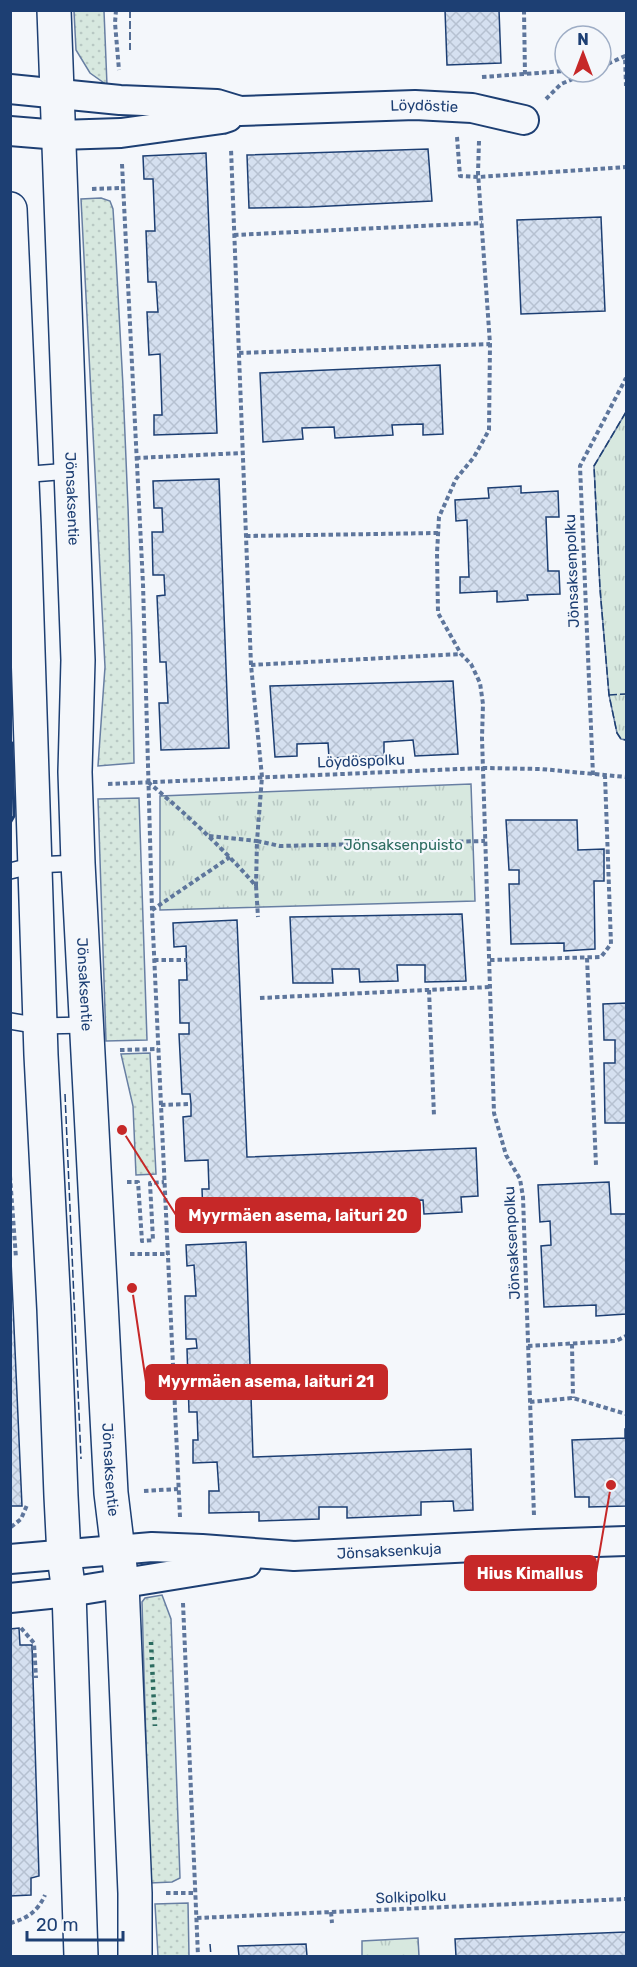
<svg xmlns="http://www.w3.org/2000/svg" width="637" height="1967" font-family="Rubik,sans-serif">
<defs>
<pattern id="grass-dots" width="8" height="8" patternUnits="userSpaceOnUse" patternTransform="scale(1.5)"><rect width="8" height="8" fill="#d7e8df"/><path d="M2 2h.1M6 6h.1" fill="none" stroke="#b8c8c3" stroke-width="1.8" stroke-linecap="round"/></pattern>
<pattern id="park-tufts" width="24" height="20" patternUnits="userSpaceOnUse" patternTransform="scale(1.5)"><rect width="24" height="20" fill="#d7e8df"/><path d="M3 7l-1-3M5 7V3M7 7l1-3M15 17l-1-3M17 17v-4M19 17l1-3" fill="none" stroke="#b8c8c3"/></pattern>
<pattern id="building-cross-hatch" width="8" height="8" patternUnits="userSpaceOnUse" patternTransform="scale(1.5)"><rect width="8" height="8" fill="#d5e0f0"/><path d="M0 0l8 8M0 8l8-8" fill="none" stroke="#b6c1d1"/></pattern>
</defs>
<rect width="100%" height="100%" fill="#f4f7fb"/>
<g fill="url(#grass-dots)" stroke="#687fa3" stroke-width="1.5">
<polygon points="74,11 104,11 107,85 90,73 76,50"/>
<path d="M101 198 110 201 113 209C125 394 132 578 134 763L98 766 105 667 81 199Z"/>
<polygon points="139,798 147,1040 106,1041 98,799"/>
<polygon points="150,1053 156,1174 136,1175 133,1106 121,1054"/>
<polygon points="162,1595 171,1619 180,1878 172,1882 150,1883 142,1602 145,1598"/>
<polygon points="188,1903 189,1956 158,1956 155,1904"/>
</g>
<g fill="url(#park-tufts)" stroke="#687fa3" stroke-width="1.5">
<polygon points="626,412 626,740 621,739 617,733 609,695 600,589 594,466"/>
<polygon points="471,784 475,901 160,910 160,796"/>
<polygon points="418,1938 419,1956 362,1956 362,1941"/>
</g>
<g fill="url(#building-cross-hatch)" stroke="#1d3f73" stroke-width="1.5">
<polygon points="445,10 499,10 501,63 447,65"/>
<polygon points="428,149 432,201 310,207 249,208 247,155"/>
<polygon points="206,153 217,433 154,435 154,415 162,415 160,354 149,355 147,312 158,312 156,282 148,282 146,231 155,231 153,179 144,179 143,156"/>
<polygon points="601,217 605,311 521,314 517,220"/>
<polygon points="440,365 443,434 423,435 423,424 392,425 393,435 335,438 334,427 302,428 303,439 263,442 260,373"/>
<polygon points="219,479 229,748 161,750 159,703 168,703 166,662 160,662 157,596 165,595 164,575 153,575 152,532 163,532 162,508 154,508 153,481"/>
<polygon points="521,486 521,493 558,491 559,517 546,517 548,571 559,571 560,594 527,595 528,600 497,602 497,591 460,593 460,577 469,577 467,520 456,521 455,500 489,498 488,488"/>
<polygon points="453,681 458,754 415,756 413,740 384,742 384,756 329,758 328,743 297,744 297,756 275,757 270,686"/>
<polygon points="506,820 577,820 578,850 604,849 604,881 594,881 595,949 564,951 564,943 511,944 509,884 519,884 519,870 509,870"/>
<polygon points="462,914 466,981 425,982 425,965 397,965 398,981 360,982 359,969 332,969 333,983 293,983 290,917"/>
<polygon points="237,920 247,1157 476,1148 478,1196 461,1197 462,1212 424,1214 423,1200 395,1201 395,1215 335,1217 335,1204 311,1205 312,1217 253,1220 253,1212 203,1214 202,1189 209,1189 208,1160 185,1161 183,1117 191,1116 191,1104 190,1094 182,1094 179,1034 189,1034 189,1023 180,1023 179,980 187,980 186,946 174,947 173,923"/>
<polygon points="626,1003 626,1123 605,1123 604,1063 615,1063 615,1040 604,1040 603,1004"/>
<polygon points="609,1182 611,1214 626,1214 626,1314 596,1316 596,1305 544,1307 541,1246 551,1245 550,1221 540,1222 538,1185"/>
<polygon points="10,1238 22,1506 10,1506"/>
<polygon points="246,1242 253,1457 471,1449 473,1510 454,1511 453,1501 421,1502 421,1515 347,1518 347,1507 319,1507 319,1519 259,1521 259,1512 209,1513 209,1491 219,1491 217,1462 193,1463 193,1440 198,1440 197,1412 189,1412 187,1349 197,1348 196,1339 186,1339 185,1296 196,1296 194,1265 187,1266 186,1245"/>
<polygon points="625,1429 626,1429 626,1506 589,1507 589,1497 575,1497 572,1440 625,1438"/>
<polygon points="19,1628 20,1645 32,1645 39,1876 31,1878 31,1895 10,1896 10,1629"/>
<polygon points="626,1932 626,1956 456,1956 455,1939"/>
<polygon points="306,1944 307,1956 239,1956 238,1946"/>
</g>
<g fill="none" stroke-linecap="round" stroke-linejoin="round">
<defs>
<g id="lane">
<polyline points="19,475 70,471"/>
<polyline points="10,871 35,865 78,863"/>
<polyline points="10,1021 40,1026 87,1025"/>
</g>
<g id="street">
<path id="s1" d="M10 89 120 100 217 104 240 111 415 105 472 108 524 120"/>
<polyline points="10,131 59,135 121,133 222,119 228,117"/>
<path id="s2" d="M10 1559 152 1547 202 1549 294 1556 536 1544 626 1541"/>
<polyline points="10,1598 69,1592 247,1563"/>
</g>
<g id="secondary">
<path id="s3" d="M54 10 78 660 75 772 78 863 111 1493 122 1584 135 1893V1956"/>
<polyline points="10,209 24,527 41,1055 54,1309 61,1496 64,1556 69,1592 81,1956"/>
</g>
</defs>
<use href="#lane" stroke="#1d3f73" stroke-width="18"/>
<use href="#street" stroke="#1d3f73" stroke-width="32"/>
<use href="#secondary" stroke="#1d3f73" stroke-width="36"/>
<g stroke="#5e769c" stroke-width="4" stroke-dasharray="4.5 3" stroke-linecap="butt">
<polyline points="116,10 115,23 119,70"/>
<polyline points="524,10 525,75"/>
<polyline points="601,63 611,60"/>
<polyline points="601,67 625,56 626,86"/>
<polyline points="482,77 565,71"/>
<polyline points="546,99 561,84 589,72"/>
<polyline points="457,137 460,176 479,177 626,167"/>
<polyline points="479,141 478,173 490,344 489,430 474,457 456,479 439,517 437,553 438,613 461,654 471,664 480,683 483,704 482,738 494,1113 506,1155 520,1179 523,1197 534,1516"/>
<polyline points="122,164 143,584 152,910 180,1517"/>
<polyline points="92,189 122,188"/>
<polyline points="234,235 482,223"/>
<polyline points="239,353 490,344"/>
<polyline points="136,458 242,453"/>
<polyline points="246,536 438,533"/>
<polyline points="251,665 461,654"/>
<polyline points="593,775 580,466 626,378"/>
<path d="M148 782C187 815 223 848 256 886L257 841 280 846 485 841"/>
<polyline points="108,784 483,768 541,769 626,777"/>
<polyline points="209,836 257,841 262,777 251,665 231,149"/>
<polyline points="256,886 258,917"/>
<polyline points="152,910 230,857"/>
<polyline points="587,958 596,1165"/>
<polyline points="154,960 187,960"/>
<polyline points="490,960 601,957 611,944 605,776"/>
<polyline points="429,990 434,1116"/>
<polyline points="260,998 490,987"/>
<polyline points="120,1050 158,1049"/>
<polyline points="161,1105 191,1104"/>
<polyline points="10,1176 16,1258"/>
<polyline points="127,1182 138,1182 142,1241 153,1240 150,1183 164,1182"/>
<polyline points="130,1254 168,1254"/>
<polyline points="572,1344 573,1398"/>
<polyline points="528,1346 616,1341 626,1336"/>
<polyline points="530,1402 573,1398 626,1414"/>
<polyline points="144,1491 178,1489"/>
<polyline points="11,1527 21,1519 27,1505"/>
<polyline points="183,1603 198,1956"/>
<polyline points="21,1628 34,1643 36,1678"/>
<polyline points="166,1893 195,1893"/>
<polyline points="331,1912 332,1923"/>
<polyline points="197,1918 626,1899"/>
<path d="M10 1923C27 1919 38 1911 45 1895"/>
</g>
<use href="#lane" stroke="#f4f7fb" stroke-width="15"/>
<use href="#street" stroke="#f4f7fb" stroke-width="28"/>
<use href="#secondary" stroke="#f4f7fb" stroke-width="33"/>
<polyline stroke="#2c6c60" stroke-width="4.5" stroke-dasharray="3 4.5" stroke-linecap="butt" points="151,1642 155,1726"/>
<g stroke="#1d3f73" stroke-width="1.5" stroke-dasharray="8 3" stroke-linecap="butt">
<polyline points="130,10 130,50"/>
<polyline points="626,412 594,466 600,589 609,695 617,733 621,739 626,740"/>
<polyline points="609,695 626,694"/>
<polyline points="65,1094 81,1459"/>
<polyline points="210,1944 211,1956"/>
</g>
<polyline stroke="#1d3f73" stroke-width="3" points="10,823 14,816 12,743"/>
</g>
<g text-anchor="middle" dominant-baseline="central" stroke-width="4.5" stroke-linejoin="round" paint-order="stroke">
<g font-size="15" fill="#1d3f73" stroke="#f4f7fb">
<text stroke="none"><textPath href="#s1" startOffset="416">Löydöstie</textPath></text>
<text stroke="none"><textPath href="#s3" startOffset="489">Jönsaksentie</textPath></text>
<text transform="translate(572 571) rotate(-92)">Jönsaksenpolku</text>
<text transform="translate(361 761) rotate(-2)">Löydöspolku</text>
<text stroke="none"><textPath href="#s3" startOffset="975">Jönsaksentie</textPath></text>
<text transform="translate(512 1243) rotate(-93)">Jönsaksenpolku</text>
<text stroke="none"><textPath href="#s3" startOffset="1461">Jönsaksentie</textPath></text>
<text stroke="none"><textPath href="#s2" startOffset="380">Jönsaksenkuja</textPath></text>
<text transform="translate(411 1897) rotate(-2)">Solkipolku</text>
</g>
<g font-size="15" fill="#2c6c60" stroke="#f4f7fb">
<text x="403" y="845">Jönsaksenpuisto</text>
</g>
</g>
<path fill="none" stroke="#c62828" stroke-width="2" d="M122 1130L176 1215M132 1288L146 1382M611 1485L596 1573"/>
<g fill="#c62828" stroke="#f4f7fb" stroke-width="2">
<circle cx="122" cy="1130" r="6"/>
<circle cx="132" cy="1288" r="6"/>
<circle cx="611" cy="1485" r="6"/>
</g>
<g fill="#c62828" stroke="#c62828" stroke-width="2">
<rect x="176" y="1198" width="244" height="34" rx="6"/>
<rect x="146" y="1365" width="241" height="34" rx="6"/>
<rect x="465" y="1556" width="131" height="34" rx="6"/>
</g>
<g font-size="16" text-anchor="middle" font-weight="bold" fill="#fff">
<text x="298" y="1221">Myyrmäen asema, laituri 20</text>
<text x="266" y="1387">Myyrmäen asema, laituri 21</text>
<text x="530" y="1579">Hius Kimallus</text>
</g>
<rect width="637" height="1967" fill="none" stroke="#1d3f73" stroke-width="24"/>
<g transform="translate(583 54)"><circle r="28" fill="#f4f7fb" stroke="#9eadc5" stroke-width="1.5"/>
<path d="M0-4.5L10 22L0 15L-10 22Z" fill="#c62828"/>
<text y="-9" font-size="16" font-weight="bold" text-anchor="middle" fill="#1d3f73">N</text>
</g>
<path d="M27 1931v9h96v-9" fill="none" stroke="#1d3f73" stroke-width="3"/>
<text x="36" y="1931" font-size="18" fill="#1d3f73" stroke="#f4f7fb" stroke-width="4.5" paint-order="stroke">20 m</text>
</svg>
